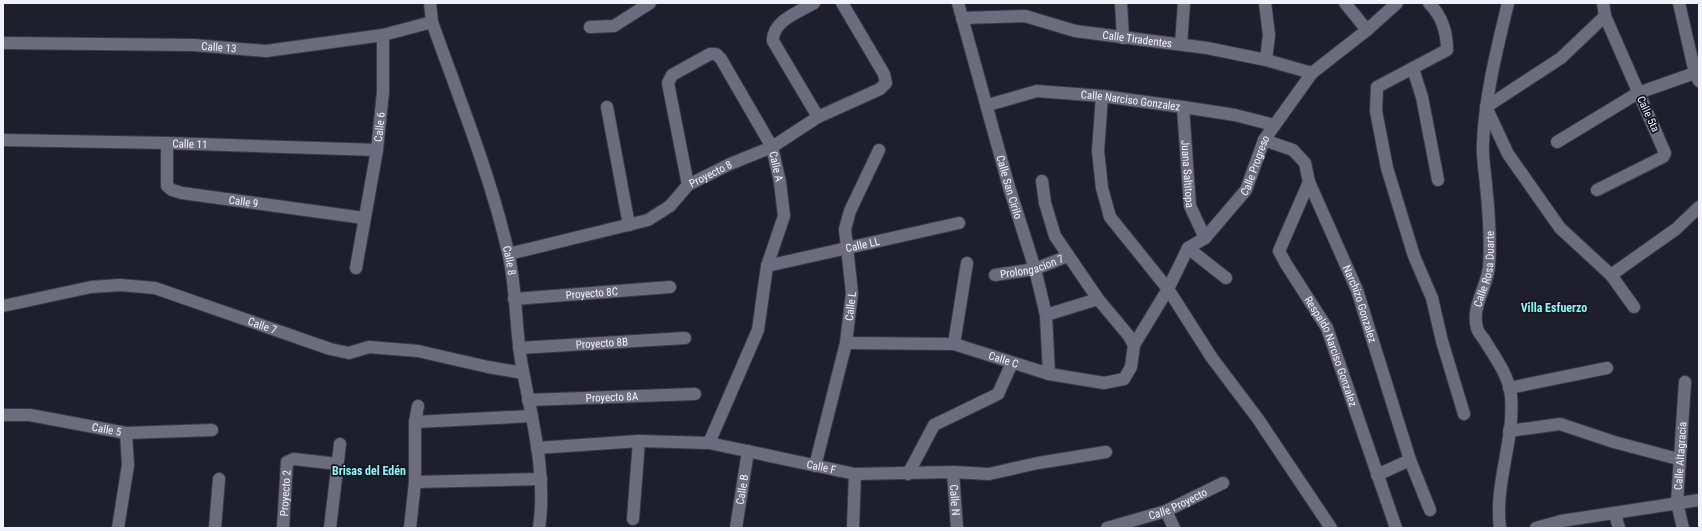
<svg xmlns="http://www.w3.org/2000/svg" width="1702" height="531" font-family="'Roboto Condensed',sans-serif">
<rect width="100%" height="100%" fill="#1f1e2d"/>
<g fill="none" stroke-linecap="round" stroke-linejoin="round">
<defs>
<g id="minor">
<path id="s1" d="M430 3 432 22C459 98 490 174 508 252 517 289 515 329 522 366 532 420 547 474 539 528"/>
<path d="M814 3C799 12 772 21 773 41L818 117"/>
<path id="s2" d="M958 3 1009 187 1035 269 1046 315 1049 374"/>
<polyline points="1121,3 1123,38"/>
<polyline points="1265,3 1269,35 1266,60"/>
<polyline points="1345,3 1367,30"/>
<path d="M1429 3C1442 16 1447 32 1447 50L1377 87 1376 111 1387 168 1414 256 1432 298 1442 341 1464 414"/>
<polyline points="1679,3 1695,73 1699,81"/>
<polyline points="1605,16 1561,58 1486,107 1508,154 1560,228 1611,275 1634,307"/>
<path id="s3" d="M962 18 1025 16 1075 31 1207 48 1266 60 1312 73"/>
<polyline points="590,27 614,26 650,3"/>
<path id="s4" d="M3 43 193 45 266 51 383 35 432 22"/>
<polyline points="1181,44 1184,3"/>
<polyline points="1413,69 1422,97 1438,180"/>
<polyline points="1102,96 1098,151 1102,188 1110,217 1168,289 1212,358 1258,419 1331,528"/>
<path id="s5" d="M988 105 1037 91 1102 96 1183 107 1235 115 1274 125"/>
<polyline points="607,107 629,225"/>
<path id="s6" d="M1183 107 1190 206 1205 238"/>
<path id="s7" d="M3 140 167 143 377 150"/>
<path id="s8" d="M1264 140 1293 150 1305 163 1309 182 1357 290 1410 460 1377 475"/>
<polyline points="1557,142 1638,93 1695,73"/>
<path id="s9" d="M167 143V186L172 190 182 193 364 218"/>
<polyline points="1042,181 1045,203 1055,236 1098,299 1129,336 1134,345"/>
<path id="s10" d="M1309 182 1279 251 1286 264 1327 328 1396 528"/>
<path id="s11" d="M688 185 668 83 672 75 710 54H716L721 59 772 147 780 182 784 216 767 266 758 330 709 443"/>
<polyline points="1597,190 1663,157 1665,153 1605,16 1603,3"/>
<polyline points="1188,248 1226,278"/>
<path id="s12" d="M509 254 648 220 670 206 688 185 730 164 772 147 818 117 880 89 886 83 884 74 842 3"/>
<path id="s13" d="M767 266 959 223"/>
<path id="s14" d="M356 268 377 150 383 92V35"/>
<path id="s15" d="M995 275 1035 269 1068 256"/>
<polyline points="1611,275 1676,229 1699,207"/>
<path id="s16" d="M514 299 670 287"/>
<path id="s17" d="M3 306 91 287 120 285 155 288 330 349 349 353 369 347 418 351 488 367 523 373"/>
<polyline points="1046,315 1098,299"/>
<path id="s18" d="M846 343 954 344 1049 374 1104 383 1124 379 1131 367 1134 345 1168 289 1188 248 1205 238 1246 190 1264 140 1312 73 1367 30 1397 3"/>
<polyline points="954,344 967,263"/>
<path id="s19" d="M519 348 685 338"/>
<polyline points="1509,388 1607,368"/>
<path id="s20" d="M528 400 695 394"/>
<path id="s21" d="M3 415H30L126 433 212 430"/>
<polyline points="415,422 532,416"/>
<polyline points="1509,431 1560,424 1614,442 1678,459"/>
<path id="s22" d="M537 448 639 441 709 443 855 474 953 472 989 474 1038 463 1106 452"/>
<polyline points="1410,460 1430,510"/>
<path id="s23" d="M815 466 846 343 852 293 845 229 850 211 879 150"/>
<path id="s24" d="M953 472 957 528"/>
<polyline points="908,474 934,425 998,394 1012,363"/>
<polyline points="415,482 541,479"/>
<polyline points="1166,511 1174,528"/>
<polyline points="1615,514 1619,528"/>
<polyline points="633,519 639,441"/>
<polyline points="118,528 128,465 126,433"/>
<polyline points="215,528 219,479"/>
<path id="s25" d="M283 528 287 462 294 459 338 464"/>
<polyline points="330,528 340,444"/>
<polyline points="410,528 415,482 415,422 418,406"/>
<path id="s26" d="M736 528 748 451"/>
<polyline points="853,528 855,474"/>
<path id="s27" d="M1107 528 1166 511 1223 483"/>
<path id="s28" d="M1500 528C1494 484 1515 440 1511 396 1509 376 1495 357 1485 341 1483 337 1478 333 1477 328 1471 307 1487 287 1489 267 1491 239 1489 213 1486 185 1485 171 1482 157 1483 143 1485 95 1497 49 1508 3"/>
<polyline points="1536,528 1561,521 1699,500"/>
<path id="s29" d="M1683 528 1677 503 1685 382"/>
</g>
</defs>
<use href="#minor" stroke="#3c3a48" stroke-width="14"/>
<use href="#minor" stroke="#6d6c7f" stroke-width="12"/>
</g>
<g text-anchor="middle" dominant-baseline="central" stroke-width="3.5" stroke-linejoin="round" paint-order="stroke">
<g font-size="11" fill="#f1f1fc" stroke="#151423">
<text stroke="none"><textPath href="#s3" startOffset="178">Calle Tiradentes</textPath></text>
<text stroke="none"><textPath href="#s4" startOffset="216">Calle 13</textPath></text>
<text stroke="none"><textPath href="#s5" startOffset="145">Calle Narciso Gonzalez</textPath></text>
<text transform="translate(1648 114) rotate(65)">Calle 5ta</text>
<text stroke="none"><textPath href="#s14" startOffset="143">Calle 6</textPath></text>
<text stroke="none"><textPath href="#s7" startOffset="187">Calle 11</textPath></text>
<text stroke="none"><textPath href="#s18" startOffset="540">Calle Progreso</textPath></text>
<text stroke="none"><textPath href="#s11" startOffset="291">Calle A</textPath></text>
<text stroke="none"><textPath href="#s12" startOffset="222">Proyecto 8</textPath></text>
<text stroke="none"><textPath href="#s6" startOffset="67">Juana Saltitopa</textPath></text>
<text stroke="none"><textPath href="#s2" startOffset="191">Calle San Cirilo</textPath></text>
<text stroke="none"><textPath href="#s9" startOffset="122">Calle 9</textPath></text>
<text stroke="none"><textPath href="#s13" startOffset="98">Calle LL</textPath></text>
<text stroke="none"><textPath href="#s1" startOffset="270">Calle 8</textPath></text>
<text stroke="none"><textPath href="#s15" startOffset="38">Prolongacion 7</textPath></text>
<text stroke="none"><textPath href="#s28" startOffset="270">Calle Rosa Duarte</textPath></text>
<text stroke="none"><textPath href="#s16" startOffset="78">Proyecto 8C</textPath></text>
<text stroke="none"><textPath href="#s8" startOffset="200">Narchizo Gonzalez</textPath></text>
<text stroke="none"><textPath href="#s23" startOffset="164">Calle L</textPath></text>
<text stroke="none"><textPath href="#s17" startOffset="268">Calle 7</textPath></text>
<text stroke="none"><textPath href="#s19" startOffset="83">Proyecto 8B</textPath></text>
<text stroke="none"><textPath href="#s10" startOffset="189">Respaldo Narciso Gonzalez</textPath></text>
<text stroke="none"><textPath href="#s18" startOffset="160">Calle C</textPath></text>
<text stroke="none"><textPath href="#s20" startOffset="84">Proyecto 8A</textPath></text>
<text stroke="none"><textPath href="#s21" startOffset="105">Calle 5</textPath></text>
<text stroke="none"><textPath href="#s29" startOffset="73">Calle Altagracia</textPath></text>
<text stroke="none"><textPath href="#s22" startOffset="287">Calle F</textPath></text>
<text stroke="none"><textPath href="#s26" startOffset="39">Calle B</textPath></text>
<text stroke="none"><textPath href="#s25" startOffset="35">Proyecto 2</textPath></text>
<text stroke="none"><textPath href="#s24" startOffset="28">Calle N</textPath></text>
<text stroke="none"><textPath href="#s27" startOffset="75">Calle Proyecto</textPath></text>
</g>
<g font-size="12" font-weight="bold" fill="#8df8f1" stroke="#151423">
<text x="1554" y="308">Villa Esfuerzo</text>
<text x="369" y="471">Brisas del Edén</text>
</g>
</g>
<rect width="1702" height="531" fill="none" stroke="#f1f1fc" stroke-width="8"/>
</svg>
